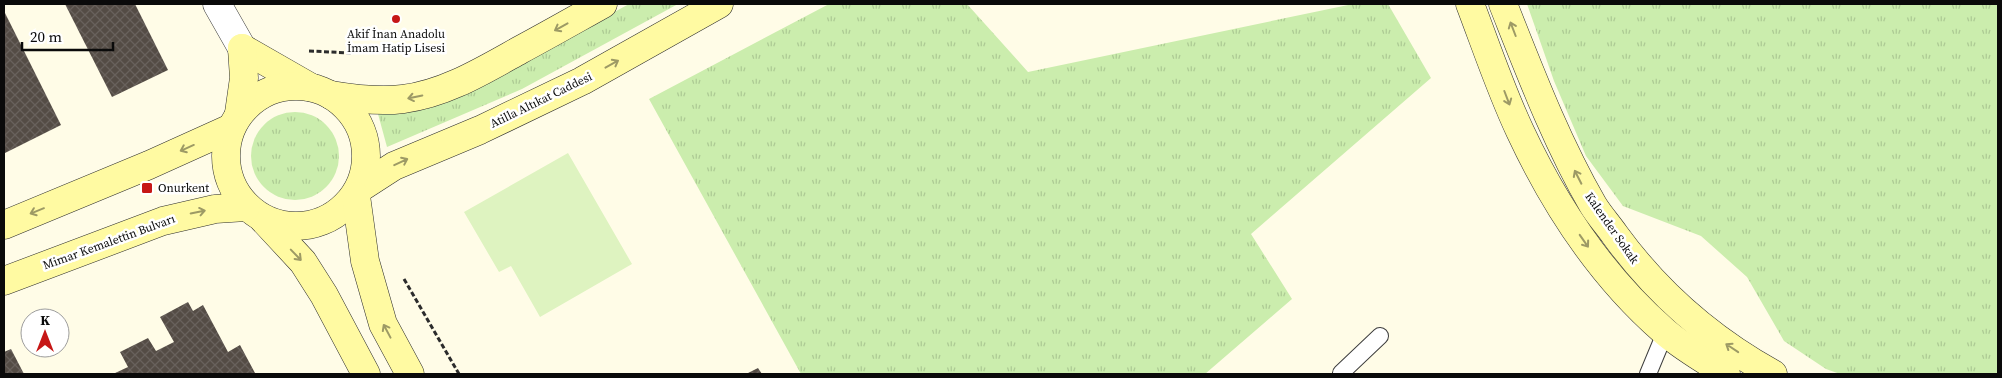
<svg xmlns="http://www.w3.org/2000/svg" width="2002" height="378" font-family="'Source Serif 4',serif">
<defs>
<pattern id="grass-tufts" width="24" height="20" patternUnits="userSpaceOnUse" patternTransform="scale(1.25)"><rect width="24" height="20" fill="#cbedad"/><path d="M3 7l-1-3M5 7V3M7 7l1-3M15 17l-1-3M17 17v-4M19 17l1-3" fill="none" stroke="#adca94"/></pattern>
<pattern id="building-cross-hatch" width="8" height="8" patternUnits="userSpaceOnUse" patternTransform="scale(1.25)"><rect width="8" height="8" fill="#544c45"/><path d="M0 0l8 8M0 8l8-8" fill="none" stroke="#68615c"/></pattern>
</defs>
<rect width="100%" height="100%" fill="#fffce7"/>
<g fill="url(#grass-tufts)">
<polygon points="629,4 678,4 522,89 387,147 378,114 395,112 596,22"/>
<polygon points="829,4 967,4 1028,72 1353,4 1388,4 1431,78 1251,234 1292,299 1205,374 801,374 649,99"/>
<polygon points="1527,4 1998,4 1998,374 1840,374 1826,369 1784,341 1747,277 1701,236 1623,206 1586,156 1554,81"/>
<circle cx="295" cy="156" r="44"/>
</g>
<polygon fill="#def3c0" points="568,153 632,264 540,317 511,266 499,272 464,212"/>
<g fill="url(#building-cross-hatch)">
<polygon points="65,4 135,4 168,70 112,97"/>
<polygon points="4,11 61,125 5,153 4,150"/>
<polygon points="188,302 193,311 203,305 228,352 240,345 255,373 252,374 113,374 128,367 120,352 148,338 156,351 174,342 160,317"/>
<polygon points="11,349 24,374 4,374 4,352"/>
<polygon points="758,368 762,374 746,374"/>
</g>
<g fill="none" stroke-linecap="round" stroke-linejoin="round">
<defs>
<g id="lane">
<polyline points="1341,373 1380,336"/>
<polyline points="1648,374 1665,333"/>
</g>
<polyline id="street" points="217,4 242,48"/>
<g id="secondary">
<path d="M1470 4C1486 46 1501 91 1520 131 1555 206 1602 277 1664 331 1682 347 1706 360 1726 374"/>
<path d="M1503 4C1530 72 1556 141 1593 205 1599 215 1608 225 1615 235 1658 294 1710 339 1773 374"/>
<polyline points="242,48 310,87"/>
<circle cx="296" cy="156" r="70"/>
<path d="M331 95C355 99 379 102 403 99 445 94 484 70 520 50 548 35 576 19 603 4"/>
<polyline points="239,113 244,78 242,48"/>
<polyline points="360,188 394,166 480,130 582,81 719,4"/>
<polyline points="356,196 365,261 383,324 410,374"/>
<polyline points="263,219 303,262 324,295 366,374"/>
<polyline points="4,225 149,165 231,128"/>
<polyline points="4,281 163,221 215,209 246,207"/>
</g>
</defs>
<use href="#lane" stroke="#3d3d3d" stroke-width="18"/>
<use href="#street" stroke="#3d3d3d" stroke-width="29"/>
<use href="#secondary" stroke="#2c2c2c" stroke-width="29"/>
<g stroke="#2c2c2c" stroke-width="3" stroke-dasharray="5 2.5" stroke-linecap="butt">
<polyline points="309,51 351,53"/>
<polyline points="404,279 459,374"/>
</g>
<use href="#lane" stroke="#fff" stroke-width="16"/>
<use href="#street" stroke="#fff" stroke-width="28"/>
<use href="#secondary" stroke="#fffaa2" stroke-width="28"/>
</g>
<defs><path id="oneway-shaft" d="M-6 0H5M1.5-3L5.5 0L1.5 3" fill="none" stroke-width="1.6" stroke-linecap="round" stroke-linejoin="round" transform="scale(1.25)"/></defs>
<g stroke="#9d9a65">
<use href="#oneway-shaft" transform="translate(561 27) rotate(151)"/>
<use href="#oneway-shaft" transform="translate(1513 29) rotate(-111)"/>
<use href="#oneway-shaft" transform="translate(612 64) rotate(-29)"/>
<use href="#oneway-shaft" transform="translate(415 97) rotate(168)"/>
<use href="#oneway-shaft" transform="translate(1507 98) rotate(69)"/>
<use href="#oneway-shaft" transform="translate(187 148) rotate(156)"/>
<use href="#oneway-shaft" transform="translate(401 162) rotate(-25)"/>
<use href="#oneway-shaft" transform="translate(1578 177) rotate(-117)"/>
<use href="#oneway-shaft" transform="translate(37 211) rotate(158)"/>
<use href="#oneway-shaft" transform="translate(198 212) rotate(-11)"/>
<use href="#oneway-shaft" transform="translate(1584 241) rotate(55)"/>
<use href="#oneway-shaft" transform="translate(296 255) rotate(46)"/>
<use href="#oneway-shaft" transform="translate(387 331) rotate(-118)"/>
<use href="#oneway-shaft" transform="translate(1732 348) rotate(-146)"/>
</g>
<g fill="#c61716" stroke="#fff" stroke-width="2">
<circle cx="396" cy="19" r="5"/>
<rect x="141" y="182" width="12" height="12" rx="2.5"/>
</g>
<g text-anchor="middle" dominant-baseline="central" stroke-width="5" stroke-linejoin="round" paint-order="stroke">
<g font-size="12" fill="#0a0a0a" stroke="#fff">
<text x="396" y="34">Akif İnan Anadolu<tspan x="396" dy="14">İmam Hatip Lisesi</tspan></text>
<text x="158" y="188" text-anchor="start">Onurkent</text>
</g>
<g font-size="12" fill="#0a0a0a" stroke="#fff">
<text transform="translate(541 100) rotate(-26)">Atilla Altıkat Caddesi</text>
<text transform="translate(1612 228) rotate(55)">Kalender Sokak</text>
<text transform="translate(109 242) rotate(-20)">Mimar Kemalettin Bulvarı</text>
</g>
</g>
<rect width="2002" height="378" fill="none" stroke="#0a0a0a" stroke-width="10"/>
<g transform="translate(45 333)"><circle r="24" fill="#ffffff" stroke="#9d9d9d"/>
<path d="M0-4L9 19L0 12L-9 19Z" fill="#c61716"/>
<text y="-8" font-size="14" font-weight="bold" text-anchor="middle" fill="#0a0a0a">K</text>
</g>
<path d="M22 42v8h91v-8" fill="none" stroke="#0a0a0a" stroke-width="2.5"/>
<text x="30" y="42" font-size="15" fill="#0a0a0a" stroke="#ffffff" stroke-width="4" paint-order="stroke">20 m</text>
</svg>
